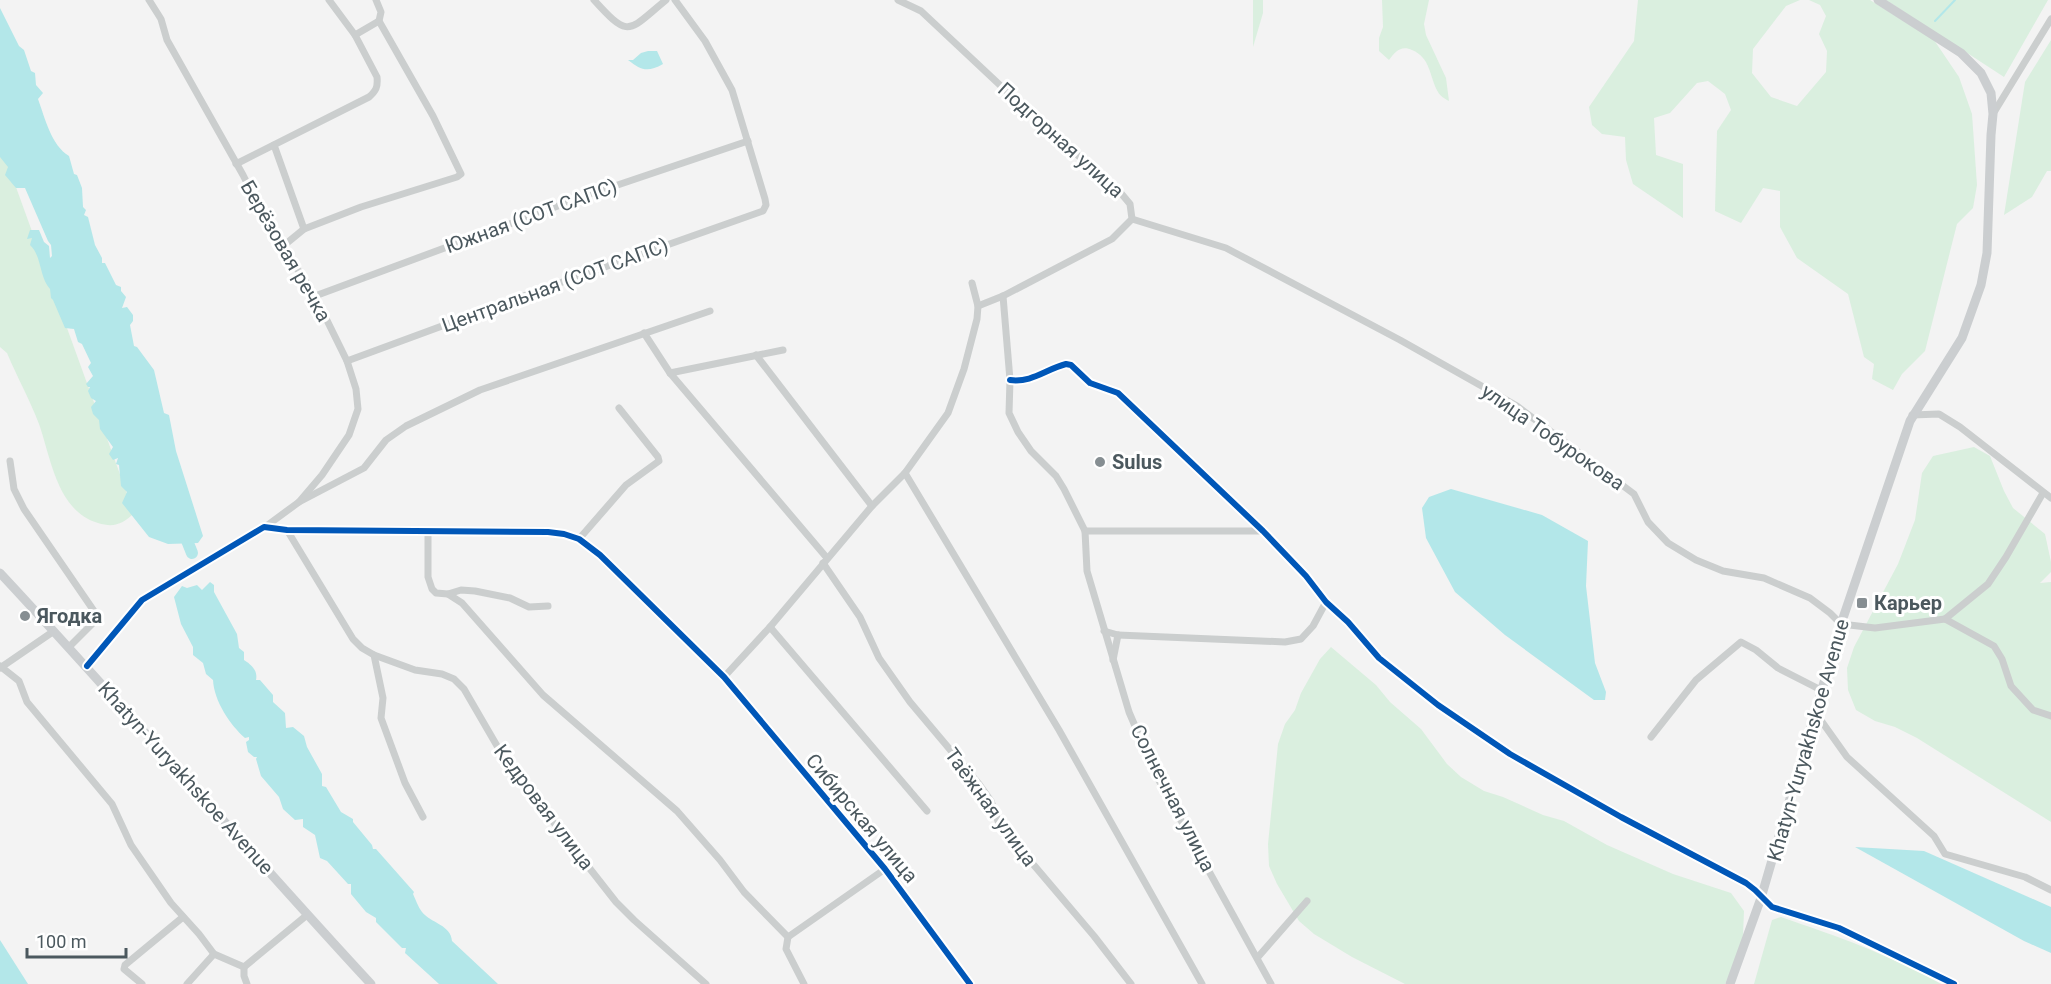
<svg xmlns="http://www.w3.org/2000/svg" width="2051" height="984" font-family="Roboto,sans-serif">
<rect width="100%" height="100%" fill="#f3f3f3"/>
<g fill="#daefdf">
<polygon points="1253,0 1263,0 1263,13 1253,47"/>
<path d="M1382 0H1429L1424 24 1426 35 1446 78 1449 101C1445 99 1440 96 1438 92 1429 76 1431 58 1412 50 1401 45 1395 52 1389 60L1379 51V38L1383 27Z"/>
<polygon points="1638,0 1800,0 1786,6 1753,49 1752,73 1771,97 1797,106 1826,72 1827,51 1819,34 1826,16 1820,5 1809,0 1870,0 1934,40 1959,77 1972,114 1977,185 1973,208 1957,224 1925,351 1902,374 1893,390 1872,379 1874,364 1864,357 1848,294 1797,258 1780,227 1780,191 1763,188 1741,223 1715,211 1717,131 1731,110 1725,94 1708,81 1697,83 1670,113 1654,118 1656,155 1683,164 1683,218 1633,184 1626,160 1625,137 1602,134 1592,125 1589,107 1634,41"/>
<polygon points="1886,0 2048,0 2004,77"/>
<polygon points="2051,40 2051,171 2047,171 2032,197 2004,215 2025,82"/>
<path d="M0 143 134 513C123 524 114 528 98 523 57 511 51 458 39 424 30 400 17 377 7 353L0 347Z"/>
<polygon points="1974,447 1990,456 2004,491 2013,508 2045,534 2051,562 2051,572 2040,583 2051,582 2051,822 1917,738 1895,727 1875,721 1856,710 1848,690 1847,668 1854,647 1898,564 1915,520 1922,473 1933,456"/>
<polygon points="1331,647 1376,685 1390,702 1421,729 1447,764 1461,777 1484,791 1503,797 1543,815 1564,821 1607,845 1673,874 1731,893 1744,911 1743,935 1737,958 1725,984 1405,984 1352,957 1314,934 1299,921 1277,884 1269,866 1268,844 1278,744 1285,724 1295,710 1301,693 1320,659"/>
<path d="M1781 917C1839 937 1888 954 1941 984H1754L1772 920Z"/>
</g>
<g fill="#b3e7e9">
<path d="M0 8 19 46 24 50 31 71 35 73 36 85 43 93 38 99C45 118 51 145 69 156L74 174 77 175 82 188 83 207 86 210 84 215 88 217 95 245 102 258V263H105L116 285 121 287V291L126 297 122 308 127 307 133 315V321L130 325 134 346 137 347 154 370 164 413 169 415 176 451 203 536 198 543 168 544 149 537 122 503 127 492 121 486 119 465 116 464 118 458 113 460 109 454 113 447 100 429 99 420 93 414 91 407 96 401 91 398 88 391 90 387H88L86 384 93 376 88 367 91 363 82 344 78 342 74 329 65 328 53 300 51 298 50 289C39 277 42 256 30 245L32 238 27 239 30 230H39L44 242 49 246 50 258 52 256 51 245 48 241 25 188H16L5 175 8 167 0 157Z"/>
<path d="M648 51H657L663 64C647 73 641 70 628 60H633L641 53Z"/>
<polygon points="1451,489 1542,515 1588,541 1586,586 1595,663 1606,692 1605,700 1594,700 1505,635 1455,592 1426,538 1422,508 1429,497"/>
<path d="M210 582 214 585V592L237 634 239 648 244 652V660C252 665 258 671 256 680H260L273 695V702L285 713 286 728 293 727 304 736 307 747 322 774V786L326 787 341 812 353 819V822L372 845 373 849H376L414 892 413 894C416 900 418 907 422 912 431 923 451 925 452 941L498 984H439L405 953 406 948H402L376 922V918L366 912 351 894V884H348L327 861 320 858 315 835 303 827V819L295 820 283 809 279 797 261 776 256 759 257 757H254L248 752 246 742 249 740V737L245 738C230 725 214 701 213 680L206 674 203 663 193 655V647L181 624 174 597 182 586 187 588 197 585 202 590Z"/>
<polygon points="1855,847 1924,851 2051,907 2051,953 2024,941"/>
<polygon points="0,940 28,984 0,984"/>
</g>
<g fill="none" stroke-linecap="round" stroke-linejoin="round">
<polyline stroke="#b3e7e9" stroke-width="2" points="1935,21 1955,0"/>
<polyline stroke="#b3e7e9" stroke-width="12" points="182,528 192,553"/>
<g stroke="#cbcece" stroke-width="7">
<polyline points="149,0 161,19 167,40 243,175 266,221 315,296 347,361 356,389 358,409 349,435 322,475 299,502"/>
<path d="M594 0C630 40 628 31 666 0"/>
<polyline points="898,0 921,11 1033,116 1120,192 1130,204 1132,219 1112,239 1003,296 978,306"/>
<polyline points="355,35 379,21"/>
<polyline points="1993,114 2051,19"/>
<polyline points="274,145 304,229"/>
<path d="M236 164 369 97C376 91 378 87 377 77L355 35 329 0"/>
<polyline points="1132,219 1226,248 1400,340 1517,406 1634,494 1648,522 1668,543 1696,560 1723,571 1764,578 1810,598 1830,613 1841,624 1875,628 1945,619 1988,584 2006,557 2043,493"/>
<polyline points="282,247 304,229 361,207 457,177 461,174 433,116 379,21 381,12 376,0"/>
<polyline points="315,296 582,197 748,141"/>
<polyline points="1003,296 1010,380 1009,413 1018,432 1031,451 1056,476 1064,489 1085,531 1087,571 1129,712 1156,775 1271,984"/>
<polyline points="644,333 670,373 827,558"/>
<polyline points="756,355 872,506"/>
<polyline points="347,361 537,291 763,211 766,205 765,199 732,90 705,41 675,0"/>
<polyline points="670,373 783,350"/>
<path d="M1010 380C1032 383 1046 369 1066 364L1071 365 1090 383 1118 393 1263 531 1306 576 1326 602 1348 622 1379 658 1438 705 1510 754 1621 817 1746 883 1755 890 1772 907 1839 928 1954 984"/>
<polyline points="1912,415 1939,414 1960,427 2051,498"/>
<polyline points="10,461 14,489 24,509 94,611 96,617 94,622 69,647"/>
<polyline points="905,473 1059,730 1202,984"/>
<polyline points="265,527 299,502 364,468 386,440 406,426 480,390 710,311"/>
<polyline points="287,530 353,639 362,648 374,655 383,698 381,718 405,783 423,817"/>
<polyline points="428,531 428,577 432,589 436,593 448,594 462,603 543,695 677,811 720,860 744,892 788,937 786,949 804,984"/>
<polyline points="1085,531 1263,531"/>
<polyline points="579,539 626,485 659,461 658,457 619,408"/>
<polyline points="823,563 860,617 879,658 910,702 979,784 991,801 998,821 1016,844 1094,936 1131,984"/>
<polyline points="448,594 461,590 475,591 510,598 529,607 548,606"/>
<polyline points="1945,619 1994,646 2002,659 2011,686 2033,710 2051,716"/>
<polyline points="770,627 927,811"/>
<polyline points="1104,631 1118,635 1285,642 1301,639 1313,626 1326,602"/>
<polyline points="374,655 415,670 442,674 454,679 464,689 507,763 616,902 634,920 706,984"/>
<polyline points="1113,660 1118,635"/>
<polyline points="0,666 19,681 27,702 112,804 131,845 171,903 199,934 214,954 244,967 307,915"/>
<polyline points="87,666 142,600 264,527 287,530 548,532 564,534 579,539 600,555 724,677 885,869 970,984"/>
<polyline points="0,668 54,631"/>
<polyline points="724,677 770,627 872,506 905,473 948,413 964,369 977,319 978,306 972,283"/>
<polyline points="1815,712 1847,757 1934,836 1945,854 2025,877 2051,890"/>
<polyline points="1651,737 1696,680 1741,642 1756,650 1778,668 1821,690"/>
<polyline points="788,937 885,869"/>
<polyline points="1258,957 1307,901"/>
<polyline points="244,967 244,976 247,984"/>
<polyline points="142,984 124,969 125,965 183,917"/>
<polyline points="187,984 214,954"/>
</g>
<g stroke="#cbced0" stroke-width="9">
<path d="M0 573C126 708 245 848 371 984"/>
<polyline points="1730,984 1761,898 1841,624 1910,421 1962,338 1981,285 1987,253 1991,135 1993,114 1991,93 1981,73 1961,53 1878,0"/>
</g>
<defs>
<g id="cycleway">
<path d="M1010 380C1032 383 1046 369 1066 364L1071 365 1090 383 1118 393 1263 531 1306 576 1326 602 1348 622 1379 658 1438 705 1510 754 1621 817 1746 883 1755 890 1772 907 1839 928 1954 984"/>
<polyline points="87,666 142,600 264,527 287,530 548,532 564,534 579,539 600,555 724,677 885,869 970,984"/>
</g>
</defs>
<use href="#cycleway" stroke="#fff" stroke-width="10"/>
<use href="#cycleway" stroke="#0057b8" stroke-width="6"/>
</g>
<g fill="#868e92" stroke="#fff" stroke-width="2">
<circle cx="1100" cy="462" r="6"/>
<rect x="1856" y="597" width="12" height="12" rx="3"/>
<circle cx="25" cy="616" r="6"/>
</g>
<g text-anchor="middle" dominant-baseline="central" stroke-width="6" stroke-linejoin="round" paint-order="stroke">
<g font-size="20" fill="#4b585e" stroke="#fff">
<text transform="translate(1061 140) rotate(42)">Подгорная улица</text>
<text transform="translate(531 216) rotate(-20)">Южная (СОТ САПС)</text>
<text transform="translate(286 251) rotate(60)">Берёзовая речка</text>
<text transform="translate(555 285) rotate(-20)">Центральная (СОТ САПС)</text>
<text transform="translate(1553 437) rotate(35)">улица Тобурокова</text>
<text transform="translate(1808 740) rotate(-74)">Khatyn-Yuryakhskoe Avenue</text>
<text transform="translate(186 778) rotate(48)">Khatyn-Yuryakhskoe Avenue</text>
<text transform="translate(1173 798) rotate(63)">Солнечная улица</text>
<text transform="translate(544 807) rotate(53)">Кедровая улица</text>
<text transform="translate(991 807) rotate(54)">Таёжная улица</text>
<text transform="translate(862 818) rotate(50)">Сибирская улица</text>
</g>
<g font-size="20" font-weight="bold" fill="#4b585e" stroke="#fff" text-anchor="start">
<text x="1112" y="462">Sulus</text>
<text x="1874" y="603">Карьер</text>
<text x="37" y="616">Ягодка</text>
</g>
</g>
<path d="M27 948v9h99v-9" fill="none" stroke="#4b585e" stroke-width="3"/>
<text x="36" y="948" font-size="18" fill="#4b585e" stroke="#ffffff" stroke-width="4.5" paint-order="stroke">100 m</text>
</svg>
